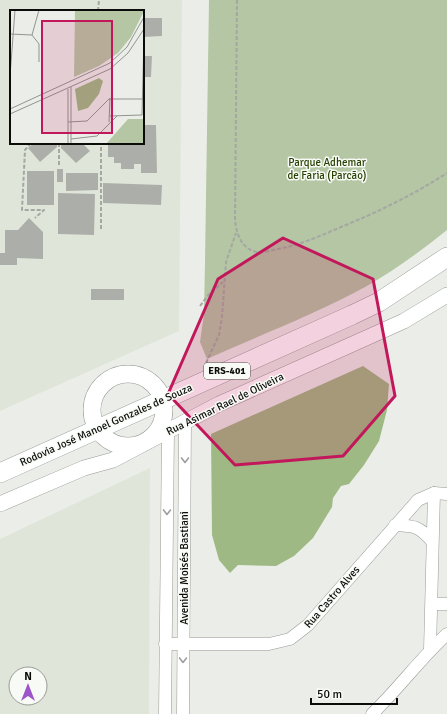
<svg xmlns="http://www.w3.org/2000/svg" width="447" height="714" font-family="Signika,sans-serif">
<rect width="100%" height="100%" fill="#ebeee8"/>
<g fill="#dfe6d9" fill-rule="evenodd">
<path d="M0 0H182L179 331 0 411ZM11 11H143V143H11Z"/>
<path d="M150 468 149 714H0V539ZM16 674H40V698H16Z"/>
</g>
<path fill="#b4c6a3" d="M209 0H447V230C422 250 395 270 367 286 316 314 260 335 207 359L200 342 204 314 205 262Z"/>
<polygon fill="#9eb983" points="363,366 389,384 387,410 379,441 364,465 349,484 341,486 333,498 332,507 313,538 294,556 276,566 238,565 230,573 219,560 212,535 211,434"/>
<g fill="#acafa9">
<polygon points="143,18 162,18 162,36 143,37"/>
<polygon points="143,56 152,56 151,77 143,77"/>
<polygon points="143,125 156,125 157,173 141,173 141,164 134,164 134,169 121,169 121,163 114,163 114,157 108,157 108,143 143,143"/>
<polygon points="34,143 57,143 57,147 40,162 28,148"/>
<polygon points="61,143 82,143 90,151 76,163 61,148"/>
<rect x="57" y="169" width="6" height="13"/>
<rect x="27" y="171" width="27" height="34"/>
<polygon points="66,173 98,173 98,190 66,191"/>
<polygon points="103,183 162,185 161,205 103,203"/>
<polygon points="58,193 95,194 94,235 58,234"/>
<polygon points="29,218 43,232 43,259 17,258 17,265 0,265 0,253 5,253 5,230 18,230"/>
<rect x="91" y="289" width="33" height="11"/>
</g>
<g fill="none" stroke-linecap="round" stroke-linejoin="round">
<defs>
<g id="minor">
<path d="M395 525C414 526 419 526 432 541"/>
<polyline points="432,604 447,604"/>
<polyline points="165,644 269,644 290,639 308,625 418,500 434,493 447,494"/>
<polyline points="430,650 434,493"/>
<polyline points="165,714 168,431"/>
<polyline points="183,714 185,421"/>
<path d="M372 714C399 688 420 659 447 634"/>
</g>
<polyline id="tertiary" points="0,504 84,468 113,460 219,404 404,321 447,295"/>
<circle id="secondary" cx="128" cy="410" r="36"/>
<polyline id="primary" points="0,473 352,315 379,302 447,257"/>
</defs>
<use href="#minor" stroke="#979a95" stroke-width="13"/>
<use href="#tertiary" stroke="#979a95" stroke-width="16"/>
<use href="#secondary" stroke="#979a95" stroke-width="18"/>
<use href="#primary" stroke="#979a95" stroke-width="20"/>
<g stroke="#a4a7a2" stroke-width="2" stroke-dasharray="4 2" stroke-linecap="butt">
<path d="M237 0 235 219C236 233 241 249 257 252 263 253 272 250 278 249 300 245 320 236 341 227 378 212 413 195 447 173"/>
<polyline points="98,11 99,0"/>
<polyline points="31,143 25,150 22,210 44,210 35,218"/>
<polyline points="59,165 59,143"/>
<polyline points="101,229 101,143"/>
<polyline points="200,306 209,294 223,282"/>
<polyline points="206,363 219,335 222,317 226,262 236,233"/>
</g>
<use href="#minor" stroke="#fff" stroke-width="12"/>
<use href="#tertiary" stroke="#fff" stroke-width="15"/>
<use href="#secondary" stroke="#fff" stroke-width="17"/>
<use href="#primary" stroke="#fff" stroke-width="19"/>
</g>
<defs><path id="oneway-chevron" d="M-2-3.5L2.5 0L-2 3.5" fill="none" stroke-width="1.6" stroke-linecap="round" stroke-linejoin="round"/></defs>
<g stroke="#9d9e9d">
<use href="#oneway-chevron" transform="translate(185 460) rotate(90)"/>
<use href="#oneway-chevron" transform="translate(167 512) rotate(91)"/>
<use href="#oneway-chevron" transform="translate(183 660) rotate(91)"/>
</g>
<path fill="#c2185b" fill-opacity="0.2" stroke="#c2185b" stroke-width="3" stroke-linejoin="round" d="M283 238 373 279 395 396 343 456 235 465 168 394 218 279Z"/>
<g text-anchor="middle" dominant-baseline="central" stroke-width="3" stroke-linejoin="round" paint-order="stroke">
<rect fill="#f8fbf5" stroke="#525450" stroke-width="1" x="204" y="363" width="46" height="16" rx="3"/>
<g font-size="10" font-weight="bold" fill="#0b0c0a">
<text x="227" y="371">ERS-401</text>
</g>
<g font-size="11" fill="#2a4206" stroke="#f8fbf5">
<text x="327" y="162">Parque Adhemar<tspan x="327" dy="13">de Faria (Parcão)</tspan></text>
</g>
<g font-size="11" fill="#0b0c0a" stroke="#f8fbf5">
<text transform="translate(225 404) rotate(-26)">Rua Asimar Rael de Oliveira</text>
<text transform="translate(106 425) rotate(-24)">Rodovia José Manoel Gonzales de Souza</text>
<text transform="translate(184 568) rotate(-90)">Avenida Moisés Bastiani</text>
<text transform="translate(332 597) rotate(-49)">Rua Castro Alves</text>
</g>
</g>
<g transform="translate(10 10)">
<rect width="134" height="134" fill="#ebeee8"/>
<path d="M65 0H134V1L121 27 108 43 89 56 64 67ZM118 109H134V134H96Z" fill="#b4c6a3"/>
<path d="M89 68 93 71 89 84 78 98 68 101 65 79Z" fill="#9eb983"/>
<path fill="none" stroke="#91948f" stroke-width="1" d="M0 24 22 25M22 25 29 34V52M22 25 29 0M0 66 5 0M0 99 100 53 117 37 134 7M0 104 100 59 118 43 134 19M100 106 132 105 134 26M58 112 77 111 99 89H134M99 112 100 88M61 129 87 126 107 106M58 134V79M61 134V77"/>
<path fill="#c2185b" fill-opacity="0.15" stroke="#c2185b" stroke-width="2" d="M32 11H102V123H32Z"/>
<rect width="134" height="134" fill="none" stroke="#0b0c0a" stroke-width="2"/>
</g>
<g transform="translate(28 686)"><circle r="19" fill="#f8fbf5" stroke="#999b97"/>
<path d="M0-3L7 15L0 10L-7 15Z" fill="#9c56ca"/>
<text y="-6" font-size="11" font-weight="bold" text-anchor="middle" fill="#0b0c0a">N</text>
</g>
<path d="M311 698v6h86v-6" fill="none" stroke="#0b0c0a" stroke-width="2"/>
<text x="317" y="698" font-size="12" fill="#0b0c0a" stroke="#f8fbf5" stroke-width="3" paint-order="stroke">50 m</text>
</svg>
